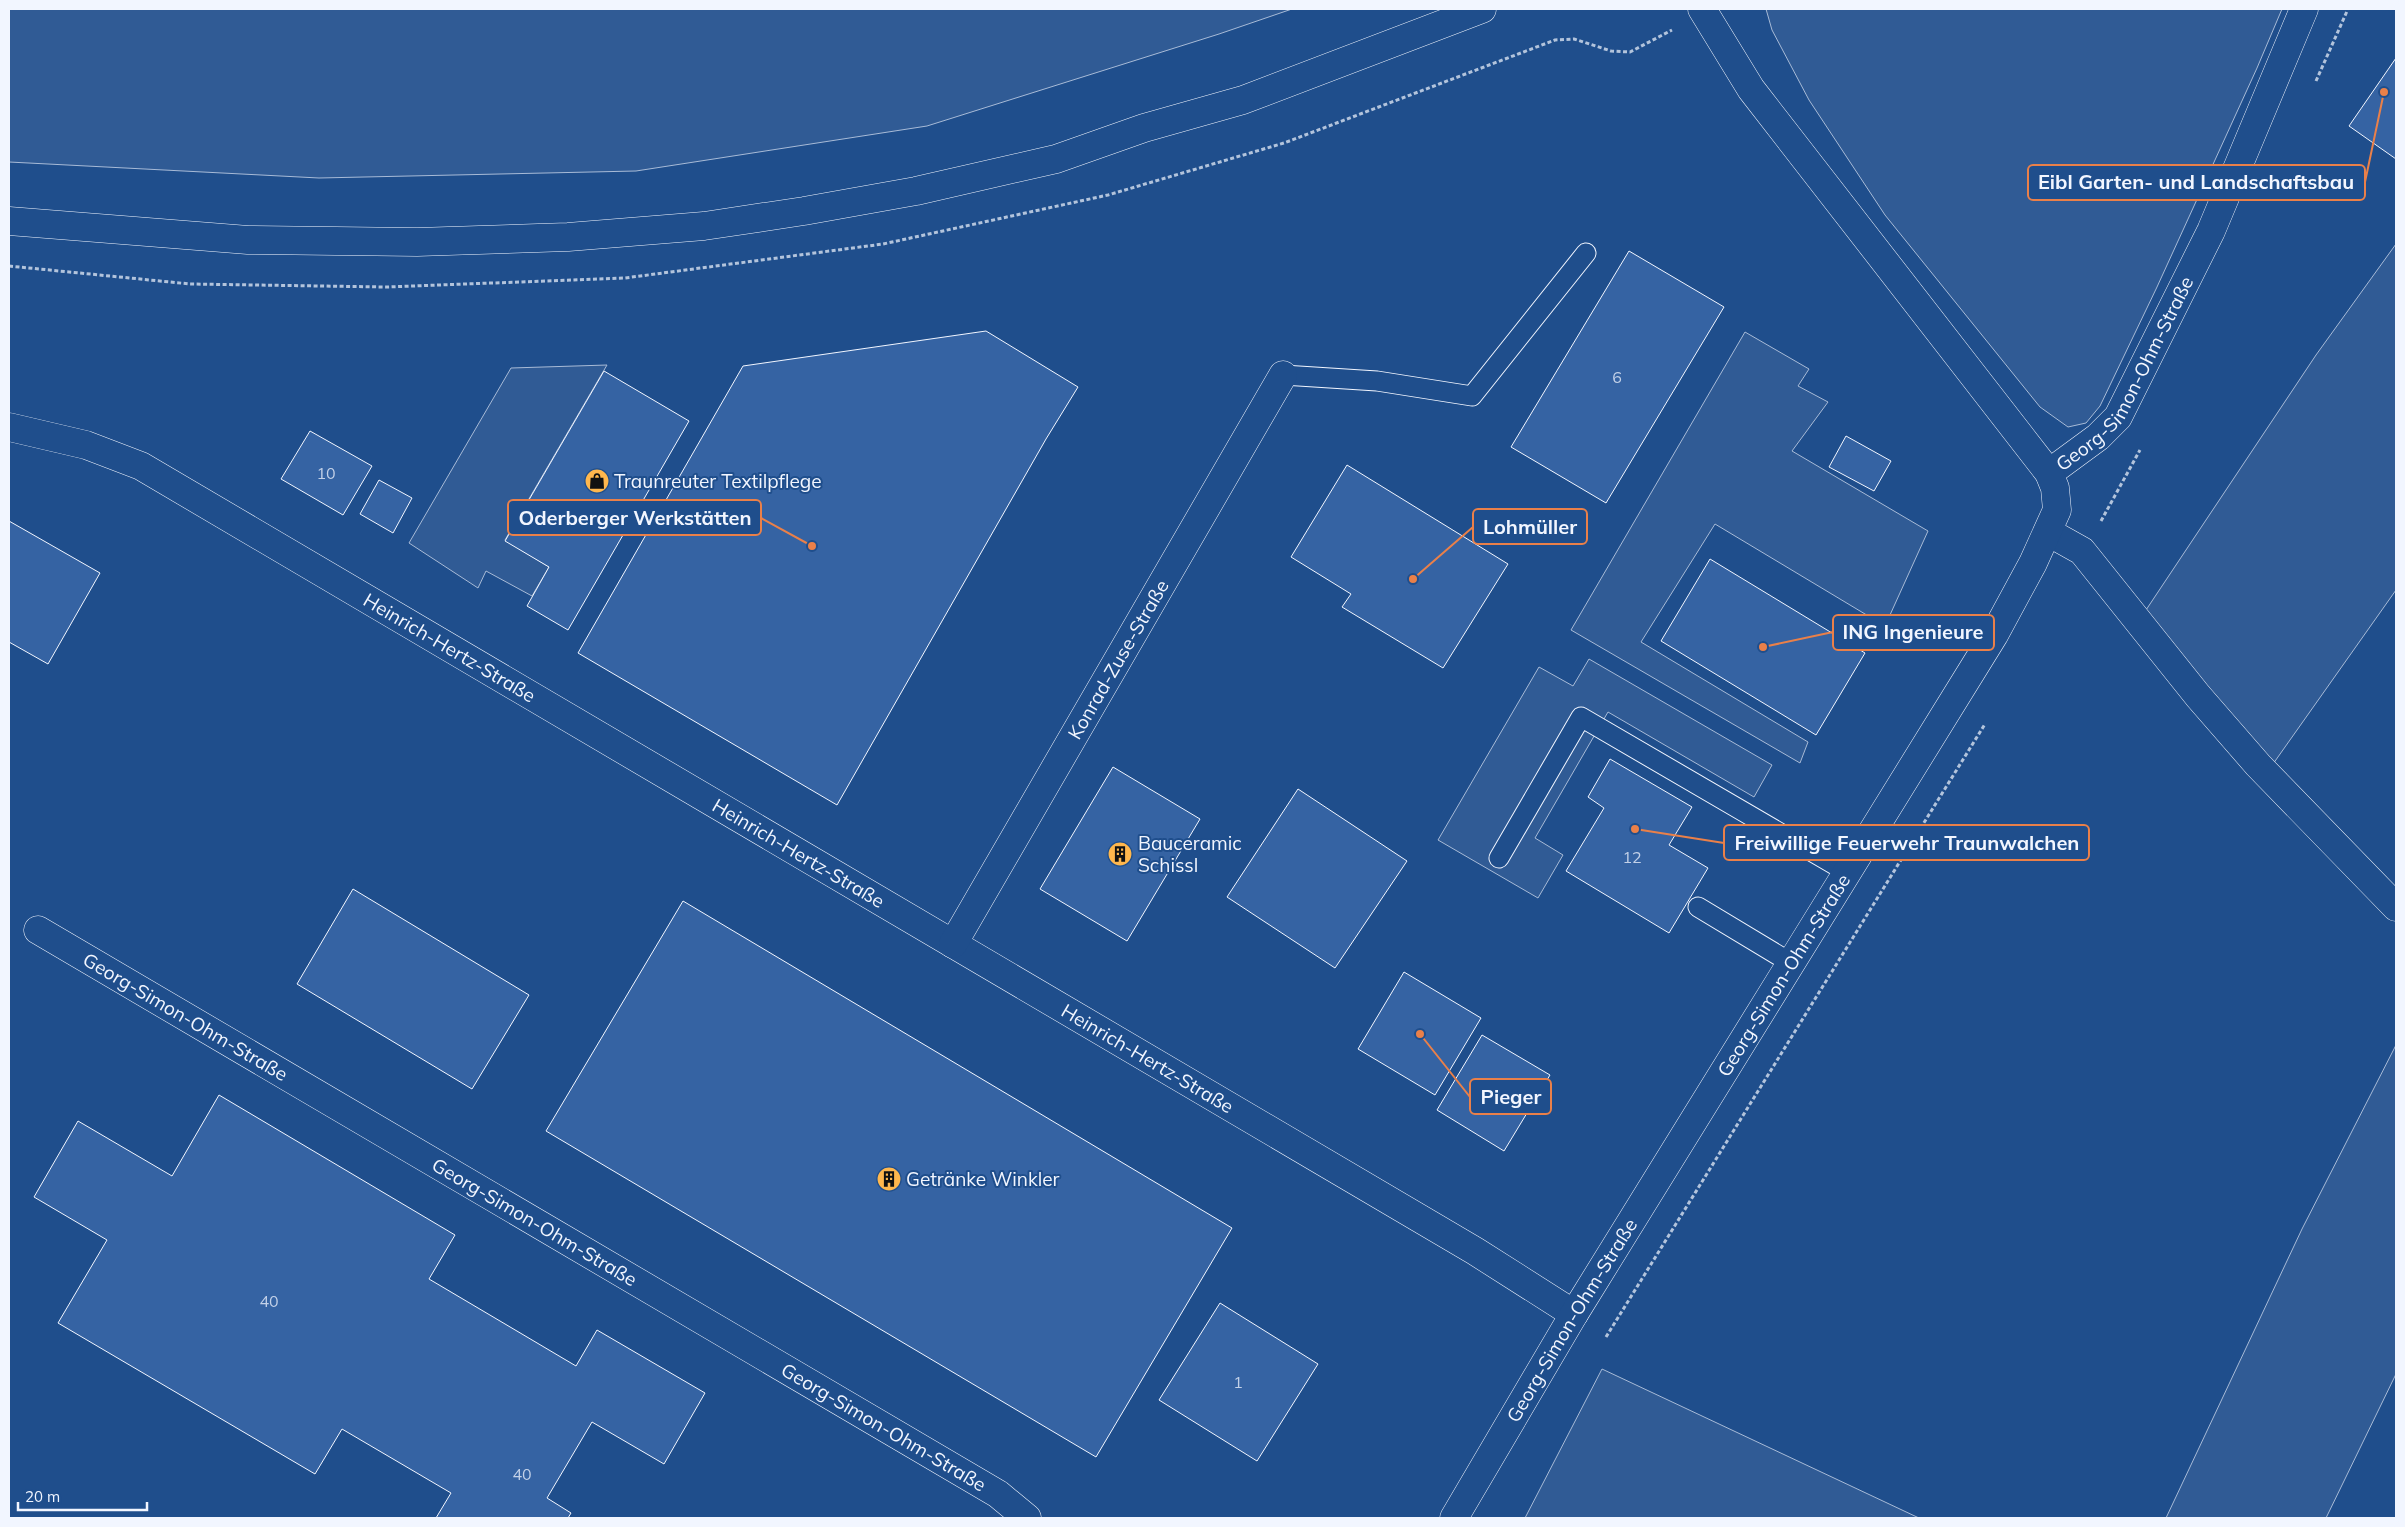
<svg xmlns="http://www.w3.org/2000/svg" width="2405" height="1527" font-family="Mulish,sans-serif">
<rect width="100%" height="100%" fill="#1f4e8c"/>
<g fill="#305b95" stroke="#a8bbd7">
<polygon points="9,9 1292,9 1219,34 927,126 636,171 319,178 9,162"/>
<polygon points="1766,9 2282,9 2257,68 2157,287 2100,406 2086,423 2068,427 2040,407 1885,215 1809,100 1772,30"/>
<polygon points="2396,244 2396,590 2273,764 2144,613 2316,355"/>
<polygon points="1745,332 1809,369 1798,386 1828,402 1792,451 1928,531 1885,626 1715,524 1641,642 1808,742 1800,763 1571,630"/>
<polygon points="607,365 505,540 549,567 532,596 486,571 478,588 409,543 511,368"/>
<polygon points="1589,659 1772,765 1754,797 1608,712 1535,838 1563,855 1538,898 1438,840 1539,667 1573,686"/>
<polygon points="2396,1045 2396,1374 2326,1518 2166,1518 2302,1229"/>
<polygon points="1602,1369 1919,1518 1525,1518"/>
</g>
<g fill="#3563a3" stroke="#f2f6ff">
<polygon points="2396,58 2396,159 2349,126"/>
<polygon points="1629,251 1724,307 1606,503 1511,447"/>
<polygon points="986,331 1078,387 1046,439 837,805 578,653 743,366"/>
<polygon points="604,371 689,421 568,630 527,606 549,567 505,541"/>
<polygon points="310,431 372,466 343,515 281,479"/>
<polygon points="1846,436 1891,461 1874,491 1829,467"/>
<polygon points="1347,465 1508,564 1443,668 1342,607 1351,594 1291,557"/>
<polygon points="379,480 412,498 393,533 360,514"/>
<polygon points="9,521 100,573 48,664 9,642"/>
<polygon points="1710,559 1865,653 1816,735 1661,641"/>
<polygon points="1610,759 1692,807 1669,845 1708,868 1669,933 1566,871 1604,808 1588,797"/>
<polygon points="1113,767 1200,819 1127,941 1040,889"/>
<polygon points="1298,789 1407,861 1335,968 1227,897"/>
<polygon points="353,889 529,995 472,1089 297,984"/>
<polygon points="683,901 1232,1228 1096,1457 546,1131"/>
<polygon points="1404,972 1481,1018 1435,1095 1358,1049"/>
<polygon points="1482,1035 1550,1075 1504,1151 1437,1110"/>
<polygon points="219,1095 455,1235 429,1279 576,1366 597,1330 705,1393 664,1464 592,1422 547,1498 571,1513 568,1518 436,1518 451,1493 342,1429 315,1474 58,1323 107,1240 34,1197 78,1121 172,1176"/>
<polygon points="1220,1303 1318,1364 1257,1461 1159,1400"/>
</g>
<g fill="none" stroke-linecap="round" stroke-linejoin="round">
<defs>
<g id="service">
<polyline points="1283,375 1377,381 1472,396 1586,253"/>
<polyline points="1499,858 1581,717 1847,872"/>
<polyline points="1698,907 1791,963"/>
</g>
<g id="minor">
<path id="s1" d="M9 427 86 445 141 466 1475 1251 1574 1314"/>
<path id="s2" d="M2049 473 2098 437 2118 417 2211 231 2304 9"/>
<polyline points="2048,532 2082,551 2198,696 2258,765 2396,907"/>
<path id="s3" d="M38 930 998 1494 1027 1518"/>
<path id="s4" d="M953 944 1283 375"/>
<path id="s5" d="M1454 1518 1574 1314 1994 635 2033 563 2057 510 2055 488 2049 473 1751 89 1702 9"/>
</g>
<polyline id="tertiary" points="9,221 248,240 417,242 568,237 704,226 804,211 916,191 1056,159 1144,128 1243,100 1482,9"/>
</defs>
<use href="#service" stroke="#f2f6ff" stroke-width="21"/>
<use href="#minor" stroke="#f2f6ff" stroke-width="29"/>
<use href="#tertiary" stroke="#f2f6ff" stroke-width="29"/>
<g stroke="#b3c4dc" stroke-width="3" stroke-dasharray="4 2.5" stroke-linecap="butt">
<polyline points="2316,81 2348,9"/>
<polyline points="9,266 190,284 386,287 625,278 883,244 1108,195 1284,143 1555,40 1574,39 1611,51 1630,52 1672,30"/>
<polyline points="2101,521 2140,450"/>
<polyline points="1606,1337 1985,724"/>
</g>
<use href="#service" stroke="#1f4e8c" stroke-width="19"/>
<use href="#minor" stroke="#1f4e8c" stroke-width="28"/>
<use href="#tertiary" stroke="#1f4e8c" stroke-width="28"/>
</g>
<defs>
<symbol id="shop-disc" viewBox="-11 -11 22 22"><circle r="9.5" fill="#ffb74d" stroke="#1f4e8c"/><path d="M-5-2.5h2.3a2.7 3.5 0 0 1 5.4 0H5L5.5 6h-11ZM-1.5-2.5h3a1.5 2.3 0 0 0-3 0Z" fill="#111"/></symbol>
<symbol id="building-disc" viewBox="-11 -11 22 22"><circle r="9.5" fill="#ffb74d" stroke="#1f4e8c"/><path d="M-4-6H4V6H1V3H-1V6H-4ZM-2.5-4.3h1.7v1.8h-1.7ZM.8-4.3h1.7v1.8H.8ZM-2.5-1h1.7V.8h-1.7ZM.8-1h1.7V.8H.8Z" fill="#111"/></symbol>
</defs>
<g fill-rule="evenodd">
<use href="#shop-disc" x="583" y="467" width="28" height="28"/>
<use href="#building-disc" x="1106" y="840" width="28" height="28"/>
<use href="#building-disc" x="875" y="1165" width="28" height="28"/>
</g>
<g text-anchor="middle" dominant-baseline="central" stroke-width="4" stroke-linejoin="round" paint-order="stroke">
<g font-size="16" fill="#c3d1e8">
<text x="1617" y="377">6</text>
<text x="326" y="473">10</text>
<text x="1632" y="857">12</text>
<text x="269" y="1301">40</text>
<text x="1238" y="1382">1</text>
<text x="522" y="1474">40</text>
</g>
<g font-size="19" fill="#f2f6ff" stroke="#1f4e8c">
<text stroke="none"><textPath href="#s2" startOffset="128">Georg-Simon-Ohm-Straße</textPath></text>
<text stroke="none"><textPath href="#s1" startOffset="496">Heinrich-Hertz-Straße</textPath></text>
<text stroke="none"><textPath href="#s4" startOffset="329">Konrad-Zuse-Straße</textPath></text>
<text stroke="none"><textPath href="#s1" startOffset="901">Heinrich-Hertz-Straße</textPath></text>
<text stroke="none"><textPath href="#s5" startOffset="635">Georg-Simon-Ohm-Straße</textPath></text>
<text stroke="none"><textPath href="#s3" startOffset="171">Georg-Simon-Ohm-Straße</textPath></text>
<text stroke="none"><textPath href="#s1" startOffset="1306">Heinrich-Hertz-Straße</textPath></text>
<text stroke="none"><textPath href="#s3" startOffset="576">Georg-Simon-Ohm-Straße</textPath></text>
<text stroke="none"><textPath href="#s5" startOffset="230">Georg-Simon-Ohm-Straße</textPath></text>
<text stroke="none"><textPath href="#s3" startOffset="981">Georg-Simon-Ohm-Straße</textPath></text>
</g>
<g font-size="19" fill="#f2f6ff" stroke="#1f4e8c" text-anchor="start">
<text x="614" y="481">Traunreuter Textilpflege</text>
<text x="1138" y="843">Bauceramic<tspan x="1138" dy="22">Schissl</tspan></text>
<text x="906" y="1179">Getränke Winkler</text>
</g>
</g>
<path fill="none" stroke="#ea8049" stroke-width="2" d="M2384 92L2365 182M812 546L761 518M1413 579L1473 527M1763 647L1833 632M1635 829L1724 843M1420 1034L1470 1097"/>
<g fill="#ea8049" stroke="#1f4e8c" stroke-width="2">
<circle cx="2384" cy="92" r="5"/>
<circle cx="812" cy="546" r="5"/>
<circle cx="1413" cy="579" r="5"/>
<circle cx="1763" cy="647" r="5"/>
<circle cx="1635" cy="829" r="5"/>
<circle cx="1420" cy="1034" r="5"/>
</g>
<g fill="#1f4e8c" stroke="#ea8049" stroke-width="2">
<rect x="2028" y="165" width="337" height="35" rx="5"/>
<rect x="508" y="500" width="253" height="35" rx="5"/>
<rect x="1473" y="509" width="114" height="35" rx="5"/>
<rect x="1833" y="615" width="161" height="35" rx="5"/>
<rect x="1724" y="825" width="365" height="35" rx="5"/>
<rect x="1470" y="1079" width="81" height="35" rx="5"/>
</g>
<g font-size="20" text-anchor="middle" font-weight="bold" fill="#f2f6ff">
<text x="2196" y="189">Eibl Garten- und Landschaftsbau</text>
<text x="635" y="525">Oderberger Werkstätten</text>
<text x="1530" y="534">Lohmüller</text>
<text x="1913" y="639">ING Ingenieure</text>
<text x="1907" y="850">Freiwillige Feuerwehr Traunwalchen</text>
<text x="1511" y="1104">Pieger</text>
</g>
<rect width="2405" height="1527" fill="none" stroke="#f2f6ff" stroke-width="20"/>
<path d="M18 1502v8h129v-8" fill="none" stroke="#f2f6ff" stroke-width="2.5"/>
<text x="25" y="1502" font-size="15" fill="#f2f6ff" stroke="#1f4e8c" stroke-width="4" paint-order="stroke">20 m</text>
</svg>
